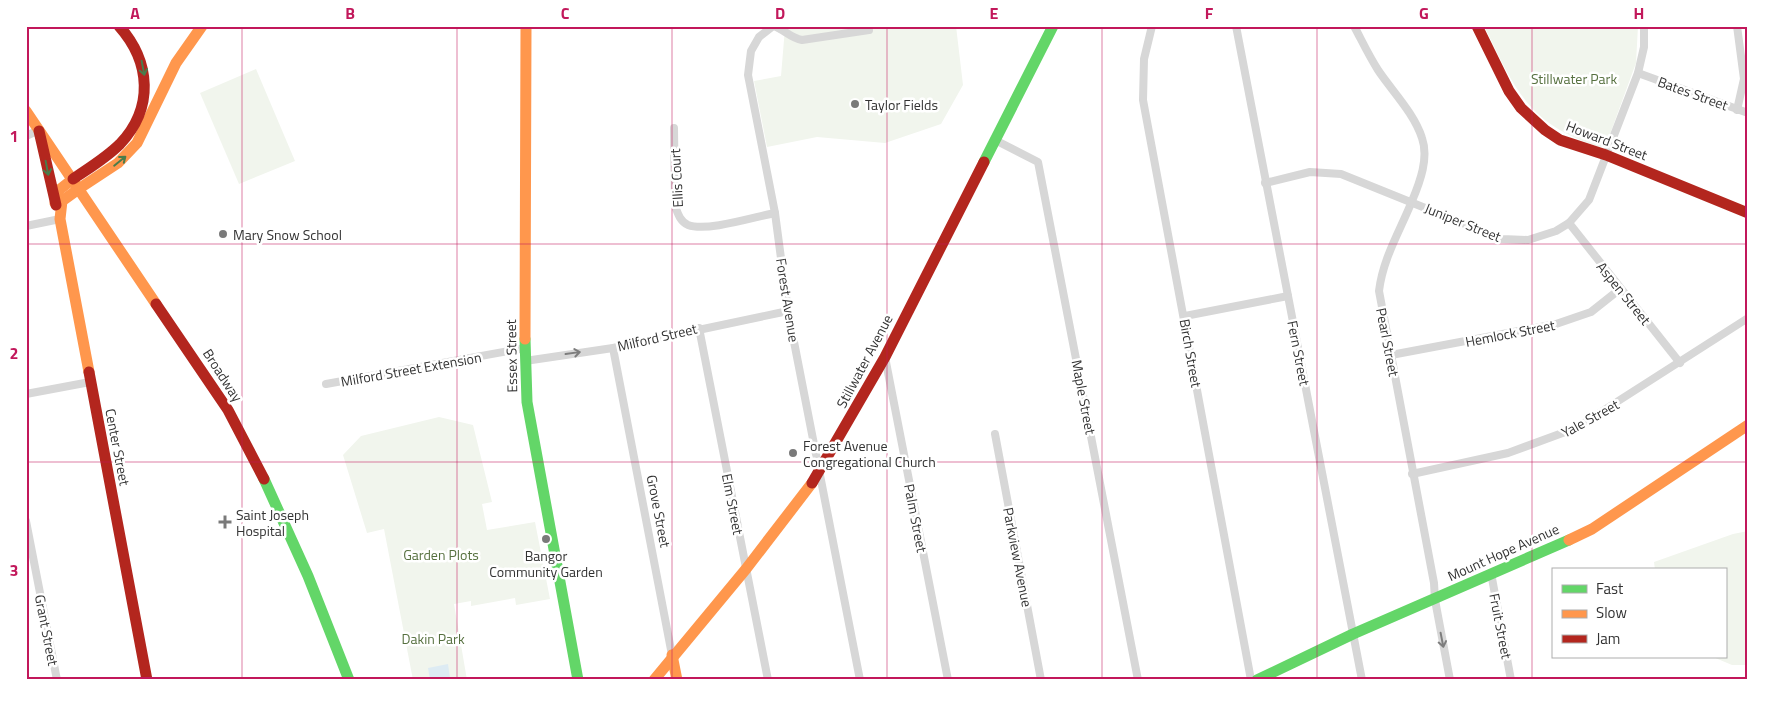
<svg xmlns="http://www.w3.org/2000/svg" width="1774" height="706" font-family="'Titillium Web',sans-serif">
<rect width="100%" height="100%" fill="#fff"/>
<g fill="#f1f5ed">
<polygon points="797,26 956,26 963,85 941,124 885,143 817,137 767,147 754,81 781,76 785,28"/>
<path d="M1484 26H1638L1636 63 1606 145 1600 147C1528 125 1515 89 1484 26Z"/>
<polygon points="256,69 295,161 239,184 200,93"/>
<polygon points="439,417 473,425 492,502 482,504 487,530 535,522 550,599 516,605 515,598 471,606 471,601 454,604 467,680 413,680 384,529 367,533 343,455 361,436"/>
<polygon points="1748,531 1748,665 1732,665 1713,657 1725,657 1725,570 1655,570 1654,562 1733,534"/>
</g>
<polygon fill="#ddebf3" points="448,664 450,678 430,680 428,668"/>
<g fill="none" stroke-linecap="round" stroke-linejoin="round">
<g stroke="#d7d7d7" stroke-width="8">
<polyline points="1152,26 1144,59 1143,100 1251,680"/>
<polyline points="1236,26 1362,680"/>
<path d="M1354 26C1362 41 1369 56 1378 70 1392 91 1414 113 1422 138 1429 158 1420 182 1412 201 1400 231 1383 258 1379 291L1434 583 1435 600 1450 680"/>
<polyline points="1737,26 1744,79 1737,110"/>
<polyline points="1638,73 1748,113"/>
<path d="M674 128 675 206C678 214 680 221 688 225 707 232 754 217 775 213"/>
<polyline points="26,136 39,130"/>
<polyline points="995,140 1038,162 1138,680"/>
<polyline points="1265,183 1310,172 1341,174 1502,239 1528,240 1556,231 1569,223 1589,200 1638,73 1644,47 1644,26"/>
<polyline points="1569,223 1680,363"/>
<polyline points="26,226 60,219"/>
<polyline points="1185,316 1288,296"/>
<polyline points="699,328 768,680"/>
<polyline points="613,348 672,655"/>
<polyline points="1391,355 1556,324 1591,312 1620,289"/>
<polyline points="885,357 948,680"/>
<polyline points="525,361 613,348 788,311"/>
<polyline points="326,384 525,348"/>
<polyline points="26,394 90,382"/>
<polyline points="995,434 1041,680"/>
<polyline points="1412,474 1508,453 1576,428 1748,318"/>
<polyline points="26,521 57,680"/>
<polyline points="1491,573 1511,680"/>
<path d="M860 680 788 311 775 213 748 75 751 51 759 37 773 26C784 29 790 38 802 40L869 30"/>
</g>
<g stroke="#63d668" stroke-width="11">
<polyline points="984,162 1053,26"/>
<polyline points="525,339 527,402 578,680"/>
<polyline points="264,479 308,576 349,680"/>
<polyline points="1257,680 1353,634 1569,540"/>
</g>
<g stroke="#ff974d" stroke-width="11">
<polyline points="26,111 156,304"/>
<polyline points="80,188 62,201 60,219 89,372"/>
<polyline points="80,188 118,163 137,143 176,63 202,26"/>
<polyline points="55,203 59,190 73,179"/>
<polyline points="525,339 526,26"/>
<polyline points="1569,540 1592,529 1748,425"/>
<polyline points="672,655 677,680"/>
<polyline points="654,680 746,569 812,483"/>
</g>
<g stroke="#b3261e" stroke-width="11">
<polyline points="1477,26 1509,91 1521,108 1545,130 1560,140 1606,155 1748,213"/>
<polyline points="39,131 56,205"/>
<path d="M73 179C89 168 106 158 120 144 154 108 151 62 119 26"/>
<polyline points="156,304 228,410 264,479"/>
<polyline points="89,372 147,680"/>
<polyline points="812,483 885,357 984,162"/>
</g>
</g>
<defs><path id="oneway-shaft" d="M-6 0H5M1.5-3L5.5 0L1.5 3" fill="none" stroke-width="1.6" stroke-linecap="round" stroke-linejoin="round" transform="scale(1.25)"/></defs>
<g stroke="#497c4b">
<use href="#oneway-shaft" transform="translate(143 68) rotate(79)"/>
<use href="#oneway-shaft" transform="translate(120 161) rotate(-39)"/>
<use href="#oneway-shaft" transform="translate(47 168) rotate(79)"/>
</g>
<g stroke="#7d7d7d">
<use href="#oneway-shaft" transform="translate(573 353) rotate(-8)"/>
<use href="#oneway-shaft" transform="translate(1442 640) rotate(79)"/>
</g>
<path fill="none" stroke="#c2185b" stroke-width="1" stroke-opacity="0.55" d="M242 26V680M457 26V680M672 26V680M887 26V680M1102 26V680M1317 26V680M1532 26V680M26 244H1748M26 462H1748"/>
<g fill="#7a7a7a" stroke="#fff" stroke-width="2">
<circle cx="855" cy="104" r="5"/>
<circle cx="223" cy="234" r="5"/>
<circle cx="793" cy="453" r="5"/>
<path d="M222.5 514.5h5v5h5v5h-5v5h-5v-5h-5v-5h5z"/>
<circle cx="546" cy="539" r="5"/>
</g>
<g text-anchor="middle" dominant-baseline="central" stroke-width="5" stroke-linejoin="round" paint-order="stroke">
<g font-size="14" fill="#56703f" stroke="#fff">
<text x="1574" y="78">Stillwater Park</text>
<text x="441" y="554">Garden Plots</text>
<text x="433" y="638">Dakin Park</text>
</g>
<g font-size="14" fill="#333" stroke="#fff">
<text transform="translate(1693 93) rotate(20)">Bates Street</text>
<text transform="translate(1607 140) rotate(21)">Howard Street</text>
<text transform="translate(676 178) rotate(-93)">Ellis Court</text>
<text transform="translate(1463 222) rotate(22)">Juniper Street</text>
<text transform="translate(1624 293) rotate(51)">Aspen Street</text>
<text transform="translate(788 300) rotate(81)">Forest Avenue</text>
<text transform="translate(1510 333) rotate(-11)">Hemlock Street</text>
<text transform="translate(657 337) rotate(-13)">Milford Street</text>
<text transform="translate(1388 342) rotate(79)">Pearl Street</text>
<text transform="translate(1191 353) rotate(80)">Birch Street</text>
<text transform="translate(1299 353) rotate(79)">Fern Street</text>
<text transform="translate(511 356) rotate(-91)">Essex Street</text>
<text transform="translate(864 361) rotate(-62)">Stillwater Avenue</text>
<text transform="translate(411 369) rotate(-10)">Milford Street Extension</text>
<text transform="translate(223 375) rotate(57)">Broadway</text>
<text transform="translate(1084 397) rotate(79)">Maple Street</text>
<text transform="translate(1590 418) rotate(-29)">Yale Street</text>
<text transform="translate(118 447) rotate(79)">Center Street</text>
<text transform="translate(733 504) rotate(79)">Elm Street</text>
<text transform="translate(659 511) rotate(79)">Grove Street</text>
<text transform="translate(916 518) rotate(79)">Palm Street</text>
<text transform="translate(1503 552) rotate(-24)">Mount Hope Avenue</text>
<text transform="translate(1018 557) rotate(79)">Parkview Avenue</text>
<text transform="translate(1501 626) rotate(79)">Fruit Street</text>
<text transform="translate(47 630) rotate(79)">Grant Street</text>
</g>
<g font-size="14" fill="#333" stroke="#fff" text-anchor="start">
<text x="865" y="104">Taylor Fields</text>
<text x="233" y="234">Mary Snow School</text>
<text x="803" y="445">Forest Avenue<tspan x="803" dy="16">Congregational Church</tspan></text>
<text x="236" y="514">Saint Joseph<tspan x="236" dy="16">Hospital</tspan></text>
<text x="546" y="555" text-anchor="middle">Bangor<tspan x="546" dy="16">Community Garden</tspan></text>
</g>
</g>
<rect width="1774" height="706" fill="none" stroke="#ffffff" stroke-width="55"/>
<rect x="1552" y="568" width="175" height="90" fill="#ffffff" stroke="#adadad"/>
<rect x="1562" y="585" width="25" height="8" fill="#63d668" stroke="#adadad"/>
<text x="1596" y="594" font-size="15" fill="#333333">Fast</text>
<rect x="1562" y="610" width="25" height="8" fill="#ff974d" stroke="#adadad"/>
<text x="1596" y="618" font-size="15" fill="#333333">Slow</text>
<rect x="1562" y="635" width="25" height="8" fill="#b3261e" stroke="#adadad"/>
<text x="1596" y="644" font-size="15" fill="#333333">Jam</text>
<rect x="28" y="28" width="1718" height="650" fill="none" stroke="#c2185b" stroke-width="2"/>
<g font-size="16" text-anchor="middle" font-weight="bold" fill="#c2185b">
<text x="135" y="19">A</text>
<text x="350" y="19">B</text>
<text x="565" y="19">C</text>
<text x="780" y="19">D</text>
<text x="994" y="19">E</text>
<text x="1209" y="19">F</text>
<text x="1424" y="19">G</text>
<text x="1639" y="19">H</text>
<text x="14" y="142">1</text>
<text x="14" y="359">2</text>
<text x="14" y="576">3</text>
</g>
</svg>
